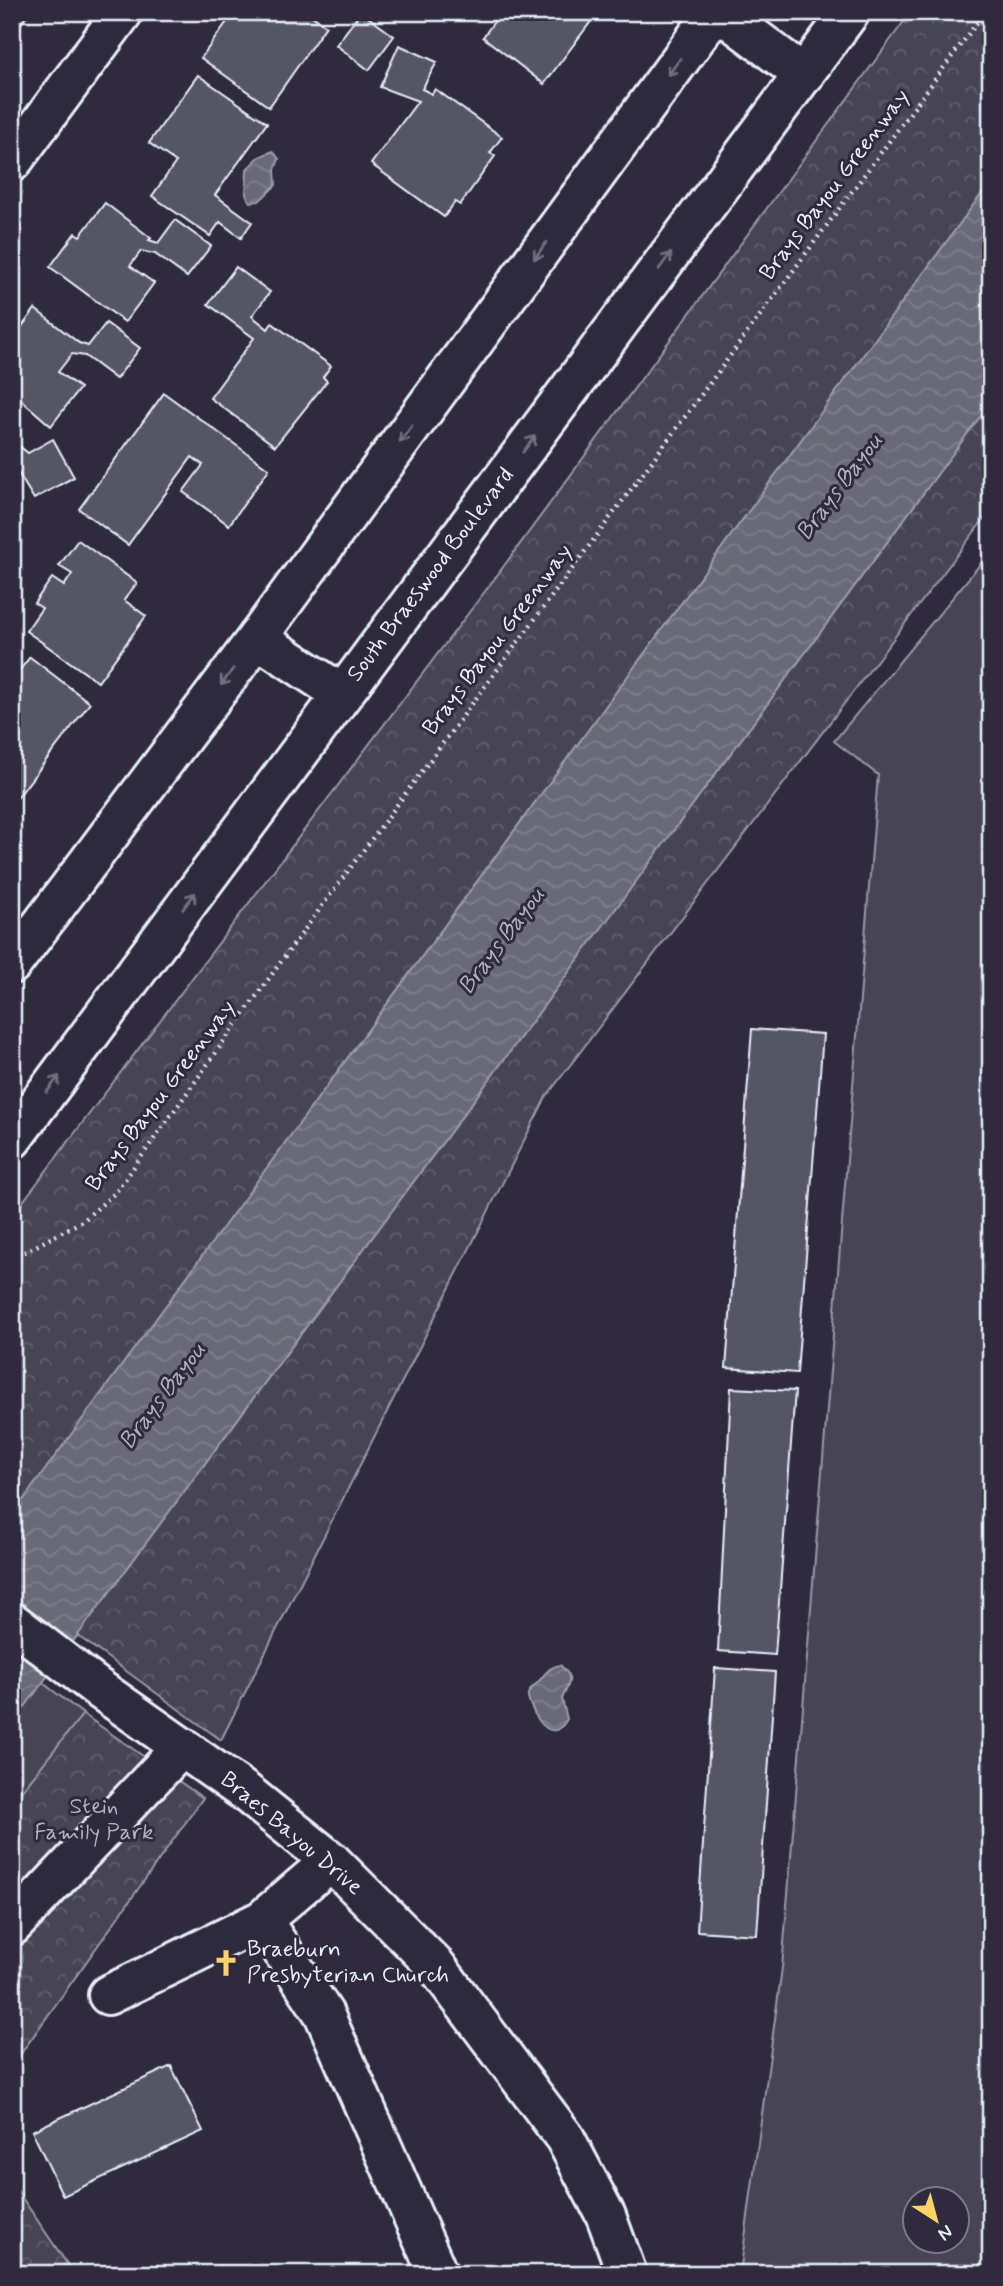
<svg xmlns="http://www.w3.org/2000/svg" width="1003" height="2286" font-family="Mynerve,sans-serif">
<defs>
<pattern id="forest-crowns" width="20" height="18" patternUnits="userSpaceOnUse" patternTransform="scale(1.75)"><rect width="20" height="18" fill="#464455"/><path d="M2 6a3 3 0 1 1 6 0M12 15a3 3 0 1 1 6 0" fill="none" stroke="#615f6e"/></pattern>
<pattern id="water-waves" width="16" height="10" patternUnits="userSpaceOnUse" patternTransform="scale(1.75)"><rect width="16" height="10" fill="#696978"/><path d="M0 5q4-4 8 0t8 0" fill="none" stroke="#7e7f8c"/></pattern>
</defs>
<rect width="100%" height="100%" fill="#2f2a3d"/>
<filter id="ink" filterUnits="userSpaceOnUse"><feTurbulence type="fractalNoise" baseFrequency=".0143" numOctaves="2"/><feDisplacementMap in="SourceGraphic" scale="14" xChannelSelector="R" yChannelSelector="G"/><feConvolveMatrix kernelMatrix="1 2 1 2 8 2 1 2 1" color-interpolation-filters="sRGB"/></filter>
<g filter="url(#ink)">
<g fill="#464455" stroke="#979aa6" stroke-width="2" fill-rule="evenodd">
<path d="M991 551V2274H740L782 1968 878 775 834 741ZM916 2198H958V2240H916Z"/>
<polygon points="12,1659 83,1714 12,1803"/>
</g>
<g fill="url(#forest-crowns)" stroke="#979aa6" stroke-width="2">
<polygon points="911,12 991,12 991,510 546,1097 221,1740 12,1588 12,1216 495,578"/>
<polygon points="83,1714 203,1798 12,2066 12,1803"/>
<polygon points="12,2183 74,2274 12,2274"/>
</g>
<g fill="url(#water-waves)" stroke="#9c9fab" stroke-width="2">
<polygon points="273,151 279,159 275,170 276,185 259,201 250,202 246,194 247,169 259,157"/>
<polygon points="991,181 991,402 12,1724 12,1515"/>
<path d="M560 1665C575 1678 569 1683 562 1699L567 1719C548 1753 526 1700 528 1694 530 1688 536 1685 539 1681 546 1673 549 1667 560 1665Z"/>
</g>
<g fill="#575565" stroke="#e8f1f8" stroke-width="2">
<polygon points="12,12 29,12 18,28 12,24"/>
<polygon points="234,12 307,12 326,26 269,107 201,58"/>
<polygon points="361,12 394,36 369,70 336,45"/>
<polygon points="501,12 598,12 544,84 483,37"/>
<polygon points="399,45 437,62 422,89 432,94 435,89 502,137 490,153 495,156 460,205 455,202 444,217 371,164 418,101 380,87"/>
<polygon points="198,75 267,123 215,195 252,222 241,238 220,222 210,236 152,196 176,162 149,143"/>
<polygon points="105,203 151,238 149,240 158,243 175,220 211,246 187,277 155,254 141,251 130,266 154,283 125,322 50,267 75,233 80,236"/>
<polygon points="236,267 270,292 252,316 268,329 272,323 331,366 323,377 327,381 275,446 210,398 254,338 208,304"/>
<polygon points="35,309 79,343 88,346 106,323 140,348 116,379 85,356 72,354 58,372 80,388 51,426 12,392 12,334 15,336"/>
<polygon points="164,393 269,469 229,525 183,492 203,465 192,457 128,545 79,509"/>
<polygon points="53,439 74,477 34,499 12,463 12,440 28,453"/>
<polygon points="78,540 137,583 124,600 146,616 98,682 26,631 42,608 34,603 52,578 64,586 72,574 59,566"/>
<polygon points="30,657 90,703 14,802 12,680"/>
<polygon points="752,1029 823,1034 797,1373 726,1368"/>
<polygon points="731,1388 795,1391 775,1655 718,1651"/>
<polygon points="715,1668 775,1672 757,1935 697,1931"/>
<polygon points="171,2066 203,2131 63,2196 32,2131"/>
</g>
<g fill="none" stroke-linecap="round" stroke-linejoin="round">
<defs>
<g id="minor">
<polyline points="720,12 804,75"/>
<polyline points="12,162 123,12"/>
<polyline points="12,1622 102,1691 244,1791 331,1861 436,1966 565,2138 606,2216 627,2274"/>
<polyline points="262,1920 324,2014 438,2274"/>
<polyline points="12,1926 182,1747"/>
<polyline points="108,1995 262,1920 331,1861"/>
</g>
<g id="major">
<polyline points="257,638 342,694"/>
<polyline points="12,964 257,638 715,12"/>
<polyline points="12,1139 850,12"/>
</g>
</defs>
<use href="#minor" stroke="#e8f1f8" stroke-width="44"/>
<use href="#major" stroke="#e8f1f8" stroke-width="44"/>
<polyline stroke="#e8f1f8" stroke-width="4.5" stroke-dasharray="2 5" stroke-linecap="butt" points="12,1259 84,1220 116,1192 288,952 985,12"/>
<use href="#minor" stroke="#2f2a3d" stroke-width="38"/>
<use href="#major" stroke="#2f2a3d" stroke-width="38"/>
</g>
<defs><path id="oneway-shaft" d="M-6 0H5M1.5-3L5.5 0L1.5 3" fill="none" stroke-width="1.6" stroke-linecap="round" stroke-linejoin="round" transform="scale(1.75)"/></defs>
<g stroke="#70707e">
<use href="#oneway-shaft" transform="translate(674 67) rotate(126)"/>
<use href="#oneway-shaft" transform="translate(540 251) rotate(126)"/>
<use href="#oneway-shaft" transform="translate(665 261) rotate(-53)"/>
<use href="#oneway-shaft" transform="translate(406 434) rotate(126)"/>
<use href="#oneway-shaft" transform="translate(529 444) rotate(-53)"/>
<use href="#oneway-shaft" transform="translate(227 677) rotate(127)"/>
<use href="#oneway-shaft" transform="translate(189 901) rotate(-53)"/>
<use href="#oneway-shaft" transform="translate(53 1084) rotate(-53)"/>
</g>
</g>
<defs>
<symbol id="church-bare" viewBox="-9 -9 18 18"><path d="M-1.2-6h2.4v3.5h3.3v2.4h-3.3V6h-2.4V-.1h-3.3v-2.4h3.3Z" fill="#ffd166" stroke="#2f2a3d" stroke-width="2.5" paint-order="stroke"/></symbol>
</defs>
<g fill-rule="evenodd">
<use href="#church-bare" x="207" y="1944" width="38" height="38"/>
</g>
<g text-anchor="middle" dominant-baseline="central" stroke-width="6" stroke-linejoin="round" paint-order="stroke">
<g font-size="23" fill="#e8f1f8" stroke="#2f2a3d">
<text transform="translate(835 185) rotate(-53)">Brays Bayou Greenway</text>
<text transform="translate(431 575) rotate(-53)">South Braeswood Boulevard</text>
<text transform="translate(498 640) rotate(-53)">Brays Bayou Greenway</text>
<text transform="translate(161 1096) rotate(-53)">Brays Bayou Greenway</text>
<text transform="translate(291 1834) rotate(40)">Braes Bayou Drive</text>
</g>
<g font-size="23" fill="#afb4bf" stroke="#2f2a3d">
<text x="94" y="1807">Stein<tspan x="94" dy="26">Family Park</tspan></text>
</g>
<g font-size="23" fill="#e8f1f8" stroke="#2f2a3d" text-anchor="start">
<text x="247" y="1950">Braeburn<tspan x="247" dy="26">Presbyterian Church</tspan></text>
</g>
<g font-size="24" font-style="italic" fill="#afb4be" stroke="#2f2a3d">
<text transform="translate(840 487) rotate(-53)">Brays Bayou</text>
<text transform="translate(502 941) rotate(-53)">Brays Bayou</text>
<text transform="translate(163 1396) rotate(-53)">Brays Bayou</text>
</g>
</g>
<rect width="1003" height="2286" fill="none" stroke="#2f2a3d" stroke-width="42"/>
<rect x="21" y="21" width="961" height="2244" fill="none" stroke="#e8f1f8" stroke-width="2.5" filter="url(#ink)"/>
<g transform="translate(936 2220) rotate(144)"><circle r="33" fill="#2f2a3d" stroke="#797a88" stroke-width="2"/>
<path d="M0-5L12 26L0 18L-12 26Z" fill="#ffd166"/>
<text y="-10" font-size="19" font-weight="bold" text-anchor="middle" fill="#e8f1f8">N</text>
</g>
</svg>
